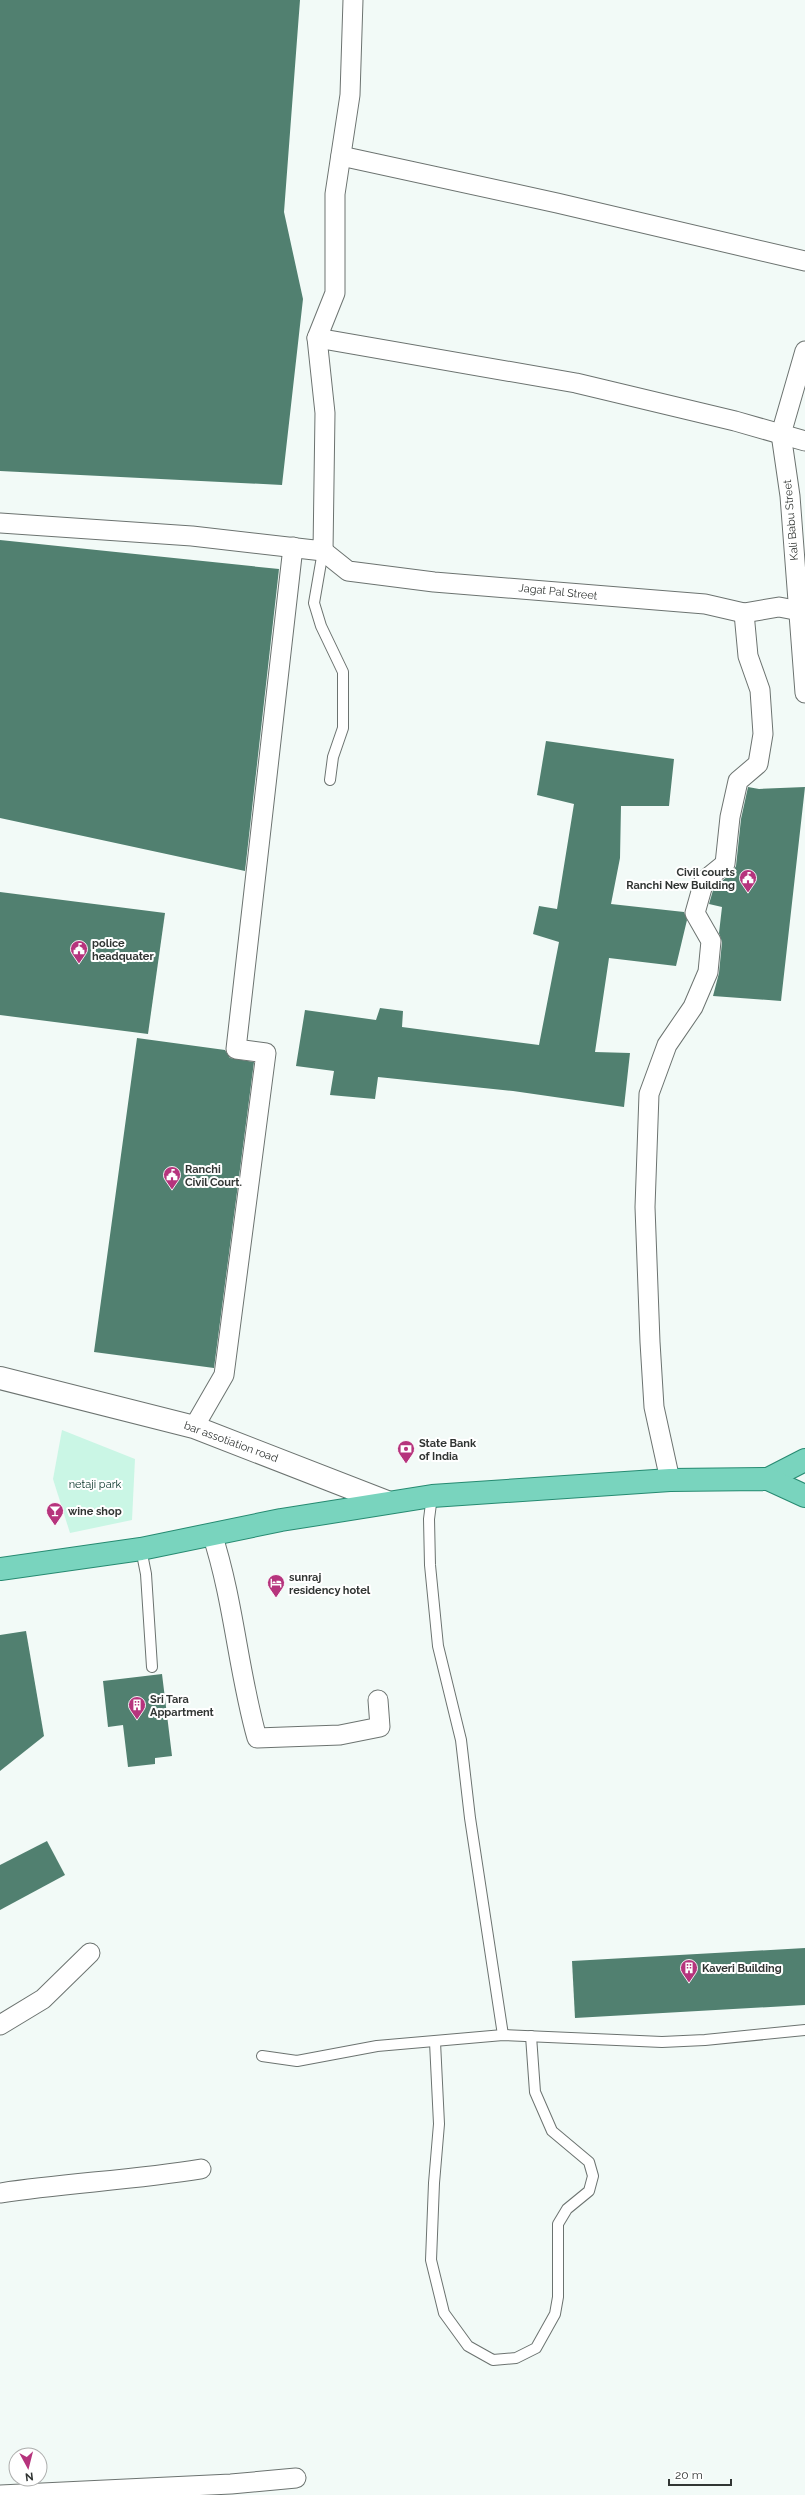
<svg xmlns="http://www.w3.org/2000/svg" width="805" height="2495" font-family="Raleway,sans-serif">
<rect width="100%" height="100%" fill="#f2faf7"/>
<polygon fill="#caf6e5" points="62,1430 135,1459 132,1520 70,1533 53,1479"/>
<g fill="#518070">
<polygon points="0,0 300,0 284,212 303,299 282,485 0,471"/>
<polygon points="0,540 279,569 245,871 0,818"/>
<polygon points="546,741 674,759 669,806 621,806 620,858 611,904 684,912 687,920 676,966 609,958 595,1052 630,1053 624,1107 513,1091 378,1077 375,1099 330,1095 334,1071 296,1066 305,1010 376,1020 380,1008 403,1011 402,1027 539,1045 559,942 533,934 539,906 557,909 574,804 537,795"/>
<polygon points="748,787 759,789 805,787 781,1001 713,996 719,973 722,942 719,933 722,907 709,904 714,887 732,873 736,866 741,819"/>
<polygon points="0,892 165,913 148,1034 0,1015"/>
<polygon points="137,1038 225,1050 230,1058 254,1062 214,1368 94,1352"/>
<polygon points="26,1631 44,1736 0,1771 0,1635"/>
<polygon points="162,1674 172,1756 155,1758 155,1764 128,1767 123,1725 108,1727 103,1681"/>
<polygon points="47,1841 65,1875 0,1910 0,1865"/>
<polygon points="805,1948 805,2005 575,2018 572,1961"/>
</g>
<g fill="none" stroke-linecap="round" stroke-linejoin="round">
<defs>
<g id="lane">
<polyline points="323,551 314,603 321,626 343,672 343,728 333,757 330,780"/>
<polyline points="432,1496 429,1519 430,1565 438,1646 461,1740 470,1818 503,2035"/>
<polyline points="141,1549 146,1574 152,1667"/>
<polyline points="435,2042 439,2124 434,2183 431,2260 444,2313 468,2346 493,2360 516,2358 536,2348 555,2314 558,2297 558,2224 567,2209 589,2191 593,2176 589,2162 552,2131 535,2092 531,2036"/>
<polyline points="262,2056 297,2061 377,2046 503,2035 662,2042 705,2040 805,2030"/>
</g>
<g id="street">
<polyline points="341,156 557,203 805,261"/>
<polyline points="317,338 576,383 735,421 805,441"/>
<polyline points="805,351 781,434 790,496 805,693"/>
<polyline points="0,523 192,536 323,551 325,413 317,338 335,293 335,194 350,95 353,0"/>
<polyline points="323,551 348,571 434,582 705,604 744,613 779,607 805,612"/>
<polyline points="194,1427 224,1375 266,1053 236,1049 293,547"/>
<polyline points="670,1480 654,1407 650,1342 645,1207 649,1094 667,1045 693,1007 708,972 711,941 695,913 704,881 725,864 730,817 738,781 758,764 763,734 760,690 748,656 744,613"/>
<path d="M212 1534C234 1601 238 1671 257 1738L340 1735 380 1727 378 1700"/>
<polyline points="0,2025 43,1999 90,1953"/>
<path d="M0 2193C67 2183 134 2180 201 2169"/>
<polyline points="0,2495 231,2484 296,2478"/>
</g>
<polyline id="secondary" points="0,1378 194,1427 387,1502"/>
<g id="primary">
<polyline points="768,1479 805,1460"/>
<polyline points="0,1569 141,1549 281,1520 432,1496 670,1480 768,1479 805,1496"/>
</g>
</defs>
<use href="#lane" stroke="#6c7370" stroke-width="12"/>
<use href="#street" stroke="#6c7370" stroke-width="21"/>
<use href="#secondary" stroke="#6c7370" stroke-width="24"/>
<use href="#primary" stroke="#268a71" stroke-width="24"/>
<use href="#lane" stroke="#fff" stroke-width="10"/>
<use href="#street" stroke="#fff" stroke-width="19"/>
<use href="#secondary" stroke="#fff" stroke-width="22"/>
<use href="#primary" stroke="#79d4be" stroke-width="22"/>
</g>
<defs>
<symbol id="civic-pin" viewBox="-11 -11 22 30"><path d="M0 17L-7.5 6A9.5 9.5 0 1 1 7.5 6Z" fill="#b6347d" stroke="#fff"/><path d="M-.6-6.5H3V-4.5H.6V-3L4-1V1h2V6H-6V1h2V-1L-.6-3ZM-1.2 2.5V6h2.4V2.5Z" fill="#fff"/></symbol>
<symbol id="bank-pin" viewBox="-11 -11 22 30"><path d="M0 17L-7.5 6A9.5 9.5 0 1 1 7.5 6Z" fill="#b6347d" stroke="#fff"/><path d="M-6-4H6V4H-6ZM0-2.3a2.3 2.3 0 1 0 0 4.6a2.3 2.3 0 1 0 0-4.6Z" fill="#fff"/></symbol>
<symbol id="bar-pin" viewBox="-11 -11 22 30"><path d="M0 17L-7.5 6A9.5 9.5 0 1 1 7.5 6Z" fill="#b6347d" stroke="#fff"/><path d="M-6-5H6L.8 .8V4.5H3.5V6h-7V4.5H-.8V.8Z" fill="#fff"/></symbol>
<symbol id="hotel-pin" viewBox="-11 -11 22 30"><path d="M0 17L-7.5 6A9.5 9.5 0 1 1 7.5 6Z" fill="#b6347d" stroke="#fff"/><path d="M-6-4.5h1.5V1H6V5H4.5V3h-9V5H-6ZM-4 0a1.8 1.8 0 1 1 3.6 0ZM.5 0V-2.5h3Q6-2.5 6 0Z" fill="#fff"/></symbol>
<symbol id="building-pin" viewBox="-11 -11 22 30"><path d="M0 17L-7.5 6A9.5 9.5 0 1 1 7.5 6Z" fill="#b6347d" stroke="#fff"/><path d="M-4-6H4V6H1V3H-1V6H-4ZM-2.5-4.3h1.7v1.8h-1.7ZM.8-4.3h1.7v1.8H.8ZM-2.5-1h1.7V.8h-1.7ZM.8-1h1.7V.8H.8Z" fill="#fff"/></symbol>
</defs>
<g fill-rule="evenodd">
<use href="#civic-pin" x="738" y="868" width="20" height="27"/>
<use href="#civic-pin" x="69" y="939" width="20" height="27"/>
<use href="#civic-pin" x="162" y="1165" width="20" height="27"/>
<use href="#bank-pin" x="396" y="1439" width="20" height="27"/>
<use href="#bar-pin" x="45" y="1501" width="20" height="27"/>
<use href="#hotel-pin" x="266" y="1573" width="20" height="27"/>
<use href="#building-pin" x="127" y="1695" width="20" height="27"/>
<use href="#building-pin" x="679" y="1958" width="20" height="27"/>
</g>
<g text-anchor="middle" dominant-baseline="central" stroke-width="4" stroke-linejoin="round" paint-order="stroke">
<g font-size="11" fill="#313533" stroke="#fff">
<text transform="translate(791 520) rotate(-95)">Kali Babu Street</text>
<text transform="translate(558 592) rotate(6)">Jagat Pal Street</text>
<text transform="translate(231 1442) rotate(20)">bar assotiation road</text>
</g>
<g font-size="11" font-weight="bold" fill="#313533" stroke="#fff" text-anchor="start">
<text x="735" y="872" text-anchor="end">Civil courts<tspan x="735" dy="13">Ranchi New Building</tspan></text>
<text x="92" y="943">police<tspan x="92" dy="13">headquater</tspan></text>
<text x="185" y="1169">Ranchi<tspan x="185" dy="13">Civil Court.</tspan></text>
<text x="419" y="1443">State Bank<tspan x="419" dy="13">of India</tspan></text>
<text x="68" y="1511">wine shop</text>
<text x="289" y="1577">sunraj<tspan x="289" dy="13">residency hotel</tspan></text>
<text x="150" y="1699">Sri Tara<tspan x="150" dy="13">Appartment</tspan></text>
<text x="702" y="1968">Kaveri Building</text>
</g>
<g font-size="11" fill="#053226" stroke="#fff">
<text x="95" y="1484">netaji park</text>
</g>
</g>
<g transform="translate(28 2467) rotate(173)"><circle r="19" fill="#ffffff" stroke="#adaead"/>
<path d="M0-3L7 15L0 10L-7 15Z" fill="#b6347d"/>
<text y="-6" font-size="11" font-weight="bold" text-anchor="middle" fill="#313533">N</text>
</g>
<path d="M669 2479v6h62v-6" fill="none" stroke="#313533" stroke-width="2"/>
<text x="675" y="2479" font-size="12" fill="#313533" stroke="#ffffff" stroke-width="3" paint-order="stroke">20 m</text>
</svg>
